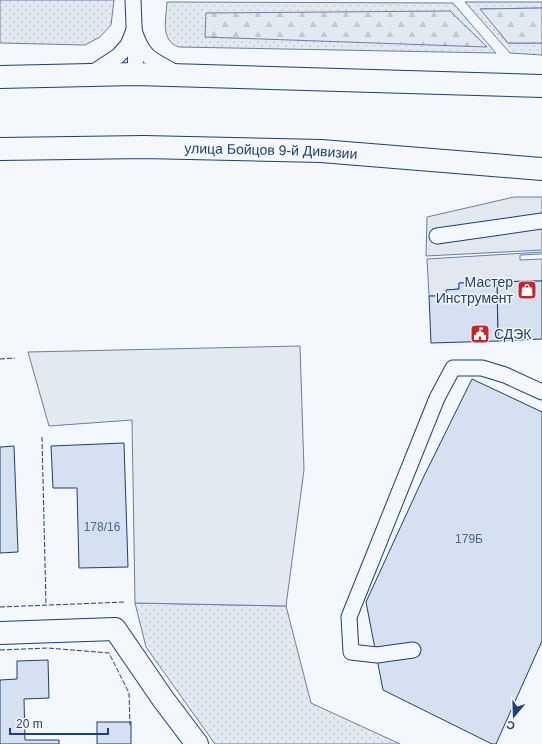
<svg xmlns="http://www.w3.org/2000/svg" width="542" height="744" font-family="Helvetica,sans-serif">
<defs>
<pattern id="grass-dots" width="8" height="8" patternUnits="userSpaceOnUse"><rect width="8" height="8" fill="#e3e9f0"/><path d="M2 2h.1M6 6h.1" fill="none" stroke="#c2c9d1" stroke-width="1.8" stroke-linecap="round"/></pattern>
<pattern id="forest-firs" width="22" height="20" patternUnits="userSpaceOnUse"><rect width="22" height="20" fill="#e3e9f0"/><path d="M5 1l3.5 6h-7zM16 11l3.5 6h-7z" fill="#c2c9d1"/></pattern>
</defs>
<rect width="100%" height="100%" fill="#f4f7fb"/>
<g fill="url(#grass-dots)" stroke="#687fa3">
<polygon points="0,0 114,0 111,25 100,37 85,45 0,43"/>
<path d="M167 2 453 3 496 53 179 47C160 41 166 19 167 2Z"/>
<polygon points="465,2 542,2 542,8 481,9 508,43 542,43 542,55 510,53"/>
<polygon points="135,603 286,606 311,703 400,744 215,744 146,647"/>
</g>
<g fill="url(#forest-firs)" stroke="#687fa3">
<polygon points="542,8 542,43 508,43 480,9"/>
<polygon points="450,11 487,47 205,37 206,13"/>
</g>
<polygon fill="#e3e9f0" stroke="#687fa3" points="300,346 304,470 286,606 135,603 132,420 49,426 28,352"/>
<g fill="#e3e8f0" stroke="#687fa3">
<polygon points="514,197 542,197 542,250 426,256 427,217"/>
<polygon points="542,252 542,254 520,255 520,260 542,259 542,281 459,283 459,289 447,290 446,296 429,296 427,259"/>
</g>
<g fill="#d5e0f0" stroke="#1d3f73">
<polygon points="527,281 542,281 542,339 498,341 497,282"/>
<polygon points="497,282 498,341 431,343 429,296 446,296 446,290 459,289 459,283"/>
<polygon points="472,379 542,412 542,641 496,744 492,744 383,690 366,602 424,476"/>
<polygon points="124,443 128,567 79,568 77,488 53,488 51,446"/>
<polygon points="14,446 18,552 0,553 0,447"/>
<polygon points="48,660 49,698 24,699 25,740 59,740 59,744 0,744 0,680 17,679 17,661"/>
<rect x="97" y="722" width="34" height="22"/>
</g>
<g fill="none" stroke-linecap="round" stroke-linejoin="round">
<defs>
<g id="service">
<polyline points="133,0 136,74"/>
<path d="M89 75 118 56 128 45 134 30C143 59 152 59 176 73"/>
<polyline points="437,236 542,221"/>
<polyline points="413,650 377,655 351,652 349,617 437,398 453,368 482,368 505,375 542,392"/>
</g>
<polyline id="minor" points="0,633 115,629 163,699 197,744"/>
<g id="secondary">
<polyline points="0,77 136,74 542,86"/>
<path id="s1" d="M0 149 144 147 321 151 542 169"/>
</g>
</defs>
<use href="#service" stroke="#1d3f73" stroke-width="17"/>
<use href="#minor" stroke="#1d3f73" stroke-width="24"/>
<use href="#secondary" stroke="#1d3f73" stroke-width="24"/>
<use href="#service" stroke="#f4f7fb" stroke-width="15"/>
<use href="#minor" stroke="#f4f7fb" stroke-width="22"/>
<use href="#secondary" stroke="#f4f7fb" stroke-width="22"/>
<g stroke="#1d3f73" stroke-width="1" stroke-dasharray="5 2" stroke-linecap="butt">
<polyline points="0,359 15,358"/>
<polyline points="42,437 46,605"/>
<polyline points="0,607 125,602"/>
<polyline points="0,650 48,648 109,653 129,693 130,725"/>
</g>
</g>
<defs>
<symbol id="shop-square" viewBox="-11 -11 22 22"><rect x="-9" y="-9" width="18" height="18" rx="4" fill="#c62828" stroke="#f4f7fb"/><path d="M-5-2.5h2.3a2.7 3.5 0 0 1 5.4 0H5L5.5 6h-11ZM-1.5-2.5h3a1.5 2.3 0 0 0-3 0Z" fill="#fff"/></symbol>
<symbol id="civic-square" viewBox="-11 -11 22 22"><rect x="-9" y="-9" width="18" height="18" rx="4" fill="#c62828" stroke="#f4f7fb"/><path d="M-.6-6.5H3V-4.5H.6V-3L4-1V1h2V6H-6V1h2V-1L-.6-3ZM-1.2 2.5V6h2.4V2.5Z" fill="#fff"/></symbol>
</defs>
<g fill-rule="evenodd">
<use href="#shop-square" x="516" y="279" width="22" height="22"/>
<use href="#civic-square" x="469" y="323" width="22" height="22"/>
</g>
<g text-anchor="middle" dominant-baseline="central" stroke-width="3" stroke-linejoin="round" paint-order="stroke">
<g font-size="12" fill="#4b6792">
<text x="102" y="527">178/16</text>
<text x="469" y="539">179Б</text>
</g>
<g font-size="14" fill="#1d3f73" stroke="#f4f7fb">
<text stroke="none"><textPath href="#s1" startOffset="271">улица Бойцов 9-й Дивизии</textPath></text>
</g>
<g font-size="14" fill="#1d3f73" stroke="#f4f7fb" text-anchor="end">
<text x="513" y="282">Мастер<tspan x="513" dy="16">Инструмент</tspan></text>
<text x="494" y="334" text-anchor="start">СДЭК</text>
</g>
</g>
<g transform="translate(514 716) rotate(199)" stroke="#f4f7fb" stroke-width="3" paint-order="stroke">
<path d="M0-3L7 15L0 10L-7 15Z" fill="#1d3f73"/>
<text y="-6" font-size="11" font-weight="bold" text-anchor="middle" fill="#1d3f73">С</text>
</g>
<path d="M10 728v6h98v-6" fill="none" stroke="#1d3f73" stroke-width="2"/>
<text x="16" y="728" font-size="12" fill="#1d3f73" stroke="#f4f7fb" stroke-width="3" paint-order="stroke">20 m</text>
</svg>
